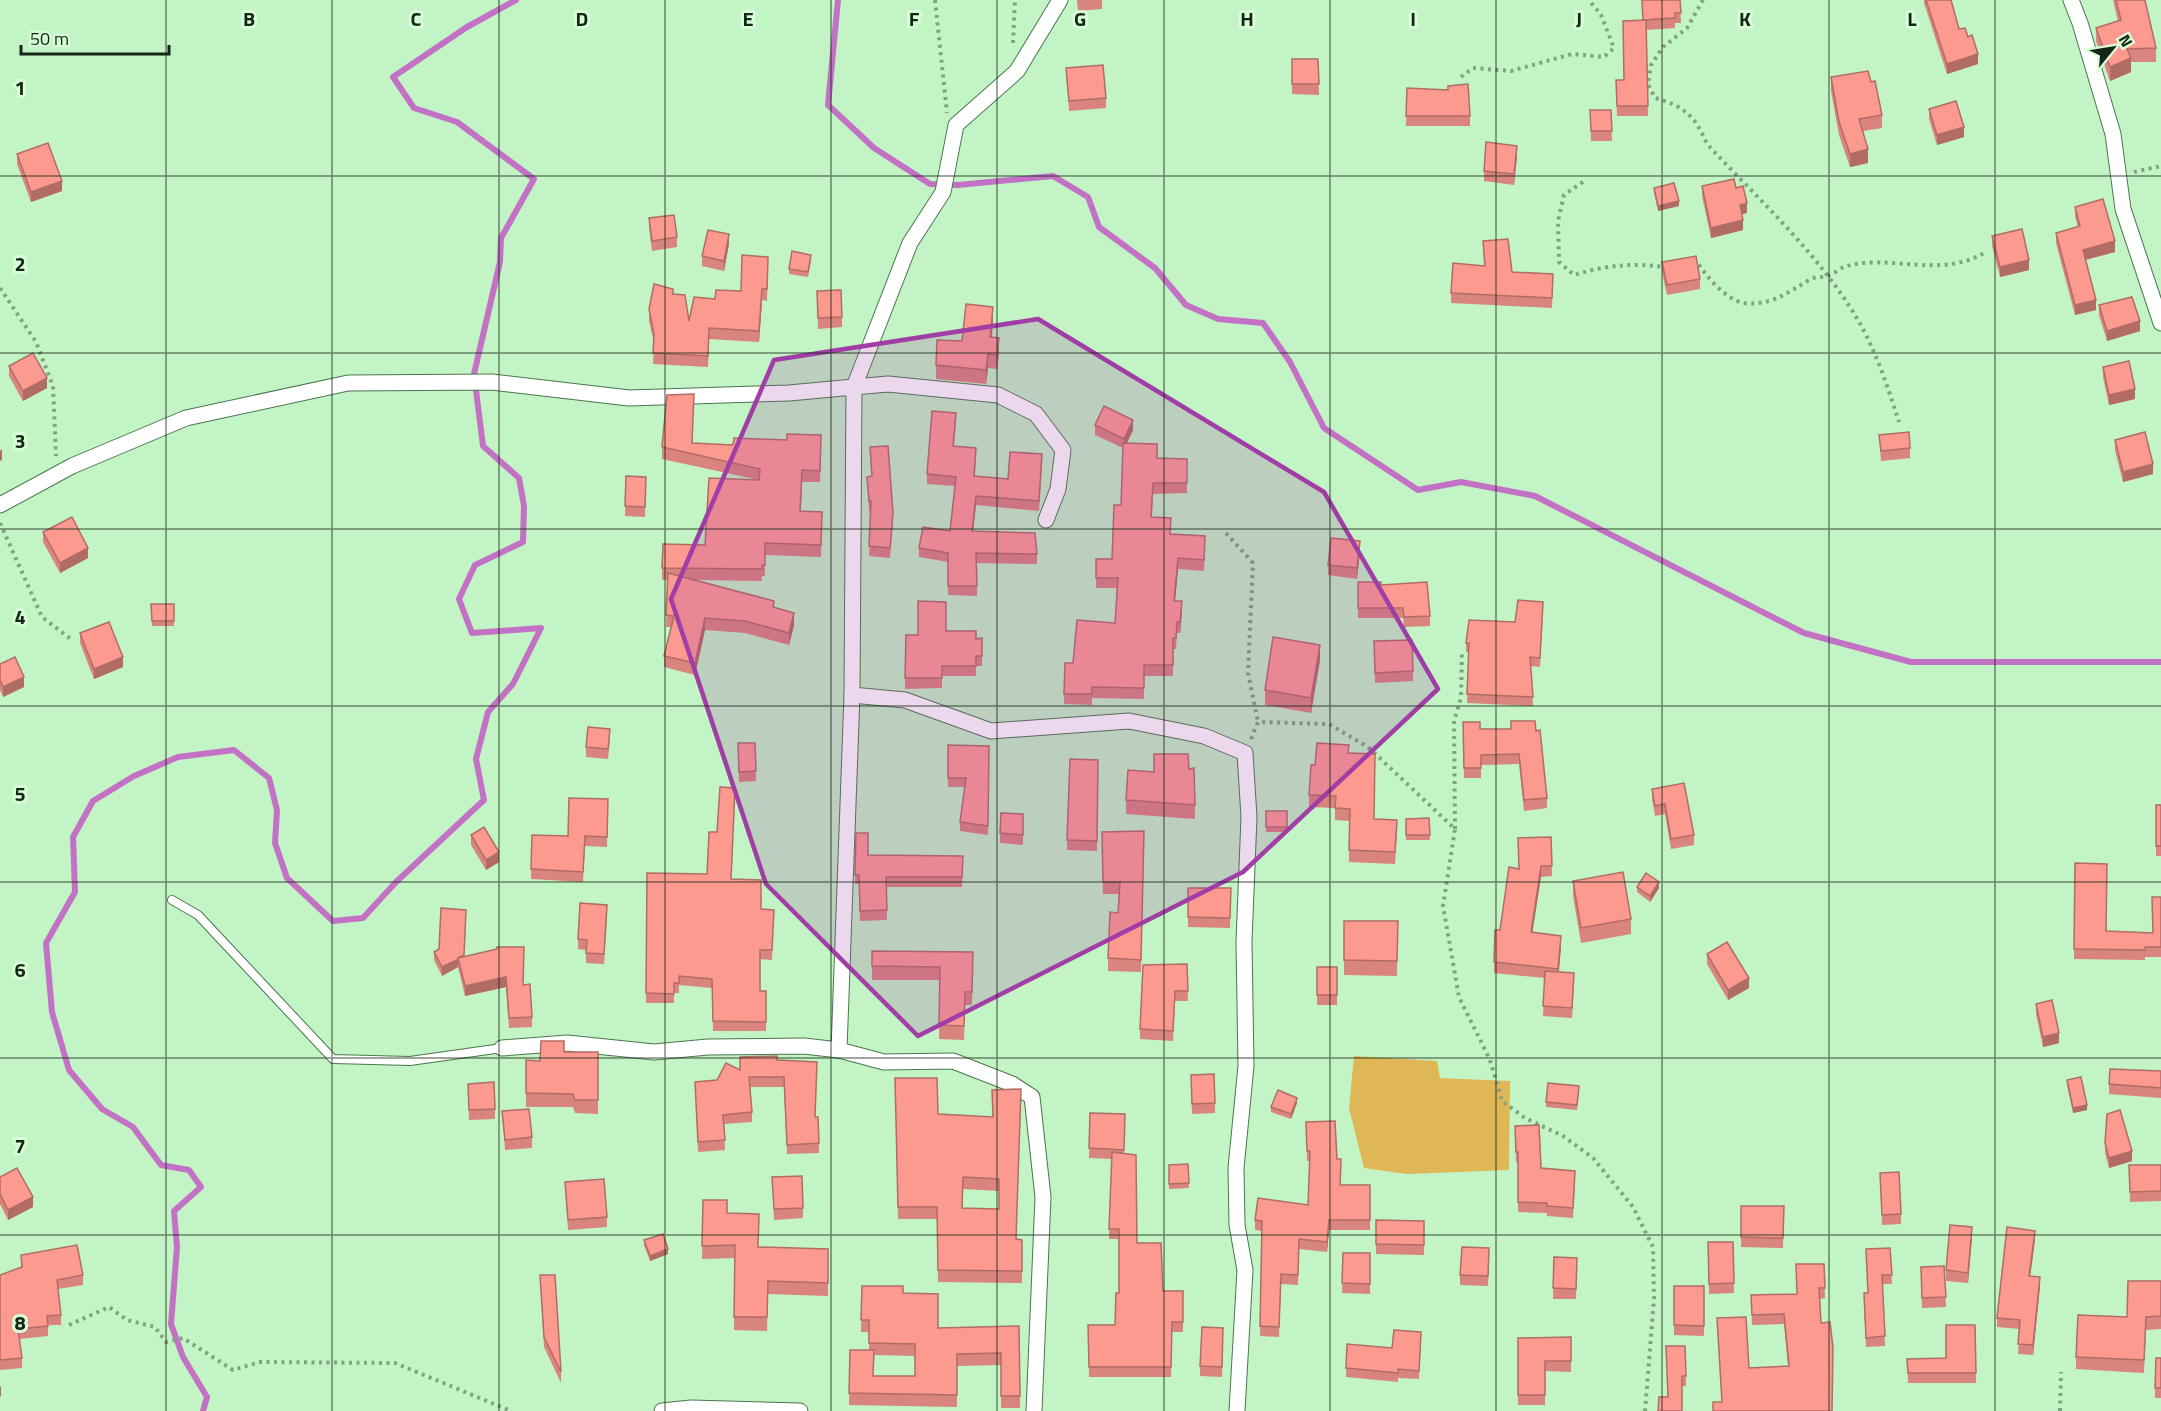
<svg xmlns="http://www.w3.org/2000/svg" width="2161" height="1411" font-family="'Titillium Web',sans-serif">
<rect width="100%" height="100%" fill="#c3f4c5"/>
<polygon fill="#e0b756" points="1354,1056 1437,1061 1440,1078 1510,1081 1509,1170 1407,1174 1364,1168 1349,1108"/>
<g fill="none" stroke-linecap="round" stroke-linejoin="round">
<g stroke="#c371c5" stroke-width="6">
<polyline points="838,0 828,105 874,148 930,184 958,185 1053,176 1088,197 1099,227 1155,268 1186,305 1218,319 1263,323 1290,362 1324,428 1418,490 1461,482 1535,496 1804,633 1911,662 2161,662"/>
<polyline points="203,1411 207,1397 183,1357 171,1324 177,1247 174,1211 201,1187 189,1170 161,1165 133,1127 102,1109 69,1070 52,1012 46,943 75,892 73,837 93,801 134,776 178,757 234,750 269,778 277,810 275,843 287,878 333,921 363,918 396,882 484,800 476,759 488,712 513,684 541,628 472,633 459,599 475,565 523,542 524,506 519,478 483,446 474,374 500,262 501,238 534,179 457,122 414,108 393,77 467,27 516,0"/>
</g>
<defs>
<polyline id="service" points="172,900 198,915 333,1059 410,1061 502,1048"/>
<g id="minor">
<polyline points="2071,0 2080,23 2113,134 2123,209 2161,323"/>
<polyline points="0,505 72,466 186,418 348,383 492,382 629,398 789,393 854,387 852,695 839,1050"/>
<polyline points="1046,520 1058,489 1063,450 1036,414 998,395 888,384 854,387 910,243 943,192 956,125 1017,71 1060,0"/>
<polyline points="852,695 905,700 991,731 1129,721 1204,736 1245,753 1249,817 1244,941 1246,1066 1236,1168 1237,1225 1245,1270 1237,1411"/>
<polyline points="502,1048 567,1043 654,1052 708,1047 804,1046 839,1050 884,1062 953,1061 1012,1084 1032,1097 1043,1197 1034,1411"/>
<polyline points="662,1411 691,1408 800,1411"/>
</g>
</defs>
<use href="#service" stroke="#4a764d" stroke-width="10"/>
<use href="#minor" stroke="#4a764d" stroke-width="17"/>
<g stroke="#7ea380" stroke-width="4" stroke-dasharray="3 4.5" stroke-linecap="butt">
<polyline points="935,0 947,113"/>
<path d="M1703 0 1687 28 1663 47 1651 65 1648 84 1655 98C1684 106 1695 116 1707 144 1759 200 1819 254 1858 320 1876 351 1888 388 1899 422"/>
<polyline points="1013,43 1015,0"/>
<polyline points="1461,77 1473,68 1511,71 1572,54 1604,57 1614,48 1601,15 1589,0"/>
<polyline points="2134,172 2161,166"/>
<path d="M1583 182 1564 195 1558 221 1559 262 1574 275C1607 265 1630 263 1665 267"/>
<path d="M1693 263 1697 262C1706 276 1726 300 1744 303 1772 306 1788 292 1811 279 1816 276 1822 278 1828 276 1834 274 1839 269 1844 267 1888 252 1941 281 1987 251"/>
<polyline points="0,288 36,342 53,386 56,456"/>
<polyline points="0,523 42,617 72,640"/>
<polyline points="1226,533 1253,563 1248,673 1258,722"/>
<polyline points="1251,739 1258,722 1329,724 1368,747 1455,829 1443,906 1459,997 1490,1060 1502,1101 1525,1118 1563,1136 1593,1158 1633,1207 1653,1247 1654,1299 1645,1411"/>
<polyline points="1455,829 1454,721 1461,698 1462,651"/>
<polyline points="69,1325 109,1307 127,1320 155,1327 166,1342 183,1338 233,1370 260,1362 395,1363 511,1411"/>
<polyline points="2060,1411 2061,1372"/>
</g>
<use href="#service" stroke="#fff" stroke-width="8"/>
<use href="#minor" stroke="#fff" stroke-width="15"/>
</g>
<g fill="#d9847c" fill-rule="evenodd">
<polygon points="1077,0 1102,0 1102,9 1078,11"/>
<polygon points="1642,0 1680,0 1681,23 1675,23 1675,28 1646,30 1648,116 1617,116 1616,80 1624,80 1643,20"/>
<polygon points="1924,0 1951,0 1959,29 1978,64 1947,74 1924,3"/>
<polygon points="2113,0 2145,0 2156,48 2156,62 2131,62 2131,72 2110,81 2096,41 2096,28 2118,21"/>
<polygon points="1292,59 1318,59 1319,95 1292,94"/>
<polygon points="1066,68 1106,98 1106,108 1069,111"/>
<polygon points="1831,77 1871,82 1882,115 1882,128 1863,131 1868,163 1850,167 1839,135 1831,91"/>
<polygon points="1407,88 1448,90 1470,116 1470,126 1406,126"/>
<polygon points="1929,109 1964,137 1937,145 1929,119"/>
<polygon points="1590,110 1611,110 1612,141 1591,141"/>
<polygon points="17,154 62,191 31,202 17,164"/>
<polygon points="1517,156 1514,185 1484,181 1484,171"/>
<polygon points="1702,186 1736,188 1747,213 1742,214 1743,230 1711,238 1702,196"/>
<polygon points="1654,188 1679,206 1658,211 1654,193"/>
<polygon points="2075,207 2115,252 2086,260 2096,310 2075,315 2056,243 2056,233 2078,227 2075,217"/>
<polygon points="649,218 677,237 677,247 652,251 649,228"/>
<polygon points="1992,236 2029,270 2000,277 1992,246"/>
<polygon points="1483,241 1512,272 1553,274 1552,308 1451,303 1451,293 1484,266"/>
<polygon points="729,244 724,271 702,266 702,256"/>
<polygon points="811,260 808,277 789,274 789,269"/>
<polygon points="1662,262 1700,279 1700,289 1667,295 1662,272"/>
<polygon points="768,269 767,301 762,300 759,342 709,339 708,367 653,364 654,343 649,321 649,309 673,294 689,321 715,299 741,291"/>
<polygon points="817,291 842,317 842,327 818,329"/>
<polygon points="2099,305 2140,331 2107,341 2099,315"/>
<polygon points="993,321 992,337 999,352 997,369 988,368 986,384 936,379 936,365 962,341"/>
<polygon points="9,366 47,388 23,401 9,376"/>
<polygon points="2103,367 2135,399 2109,405 2103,377"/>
<polygon points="956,422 954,446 976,457 975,476 1008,479 1042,464 1039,511 976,505 973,531 1037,554 1037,564 977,563 977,596 948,595 948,562 919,557 919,548 950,531 955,486 927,484 927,474"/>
<polygon points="1095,425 1133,430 1127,443 1157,458 1187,459 1187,493 1153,494 1152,517 1171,534 1205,547 1204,571 1178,569 1175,601 1182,612 1180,633 1177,633 1176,649 1173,649 1173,676 1144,676 1144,699 1092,698 1092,705 1064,704 1065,663 1073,663 1115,623 1117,588 1096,588 1096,559 1112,559 1121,505 1123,448 1095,435"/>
<polygon points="821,435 820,482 802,482 801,511 822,512 821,557 765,555 765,576 762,576 762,581 695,580 774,608 794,625 789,645 745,633 705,630 695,675 664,667 664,656 671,627 666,627 668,580 662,580 662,568 705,545 759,480 662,459 662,447 693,443 733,445 787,440"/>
<polygon points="1879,435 1910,448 1910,458 1881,461"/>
<polygon points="2115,440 2153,474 2123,482 2115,450"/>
<polygon points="870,447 893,523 890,558 869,556 871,511 869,511 867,477 872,476"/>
<polygon points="626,476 646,477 645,517 625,516"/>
<polygon points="43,532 88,558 60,573 43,542"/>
<polygon points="1360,551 1357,579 1328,575 1328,565"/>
<polygon points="1358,582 1381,585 1430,616 1430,626 1404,627 1403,618 1358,618"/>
<polygon points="151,604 174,604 174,626 152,626"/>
<polygon points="1543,611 1540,667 1531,666 1533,706 1467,703 1469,652 1466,652 1466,643"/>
<polygon points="946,631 976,639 982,638 982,666 976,666 976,676 942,676 942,688 905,689 906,635 918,635"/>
<polygon points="80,633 123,667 94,679 80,643"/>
<polygon points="1374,641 1413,671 1413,681 1375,683"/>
<polygon points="1320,660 1311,713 1265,705 1265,690"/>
<polygon points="0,664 24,687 3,697 0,690"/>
<polygon points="1511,721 1536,731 1547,798 1547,808 1524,811 1519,764 1481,765 1481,778 1464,778 1463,722 1480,729 1511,729"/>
<polygon points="610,739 608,759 586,757 586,747"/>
<polygon points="738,743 755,743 756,781 739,782"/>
<polygon points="948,745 989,746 988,835 960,831 960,822 965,787 948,787"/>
<polygon points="1349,754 1374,819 1397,832 1395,864 1349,862 1349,821 1335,820 1335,808 1309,807 1309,795 1315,765"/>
<polygon points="1098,760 1097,851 1067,850 1067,840"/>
<polygon points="1154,772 1195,805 1195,819 1126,814 1126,800"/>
<polygon points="1652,789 1694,835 1694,845 1671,849 1665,814 1655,816 1652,799"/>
<polygon points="608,799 607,847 585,846 583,882 531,879 531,869"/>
<rect x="2156" y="805" width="5" height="51"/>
<rect x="1266" y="811" width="21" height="21"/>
<polygon points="1023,814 1023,845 1000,843 1000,833"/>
<polygon points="1429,818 1430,840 1406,840 1406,819"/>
<polygon points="1102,832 1144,844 1141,972 1108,971 1108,958 1118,913 1119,894 1103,894"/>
<polygon points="856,833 868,855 963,865 962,887 886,887 887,920 860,921 859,884 855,884"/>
<polygon points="471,835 499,862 486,870 471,845"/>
<polygon points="1551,837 1552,876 1541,877 1532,932 1561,946 1559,972 1574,983 1572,1018 1543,1016 1545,978 1494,973 1494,962 1500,930 1519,869"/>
<polygon points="2075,863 2106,931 2153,933 2161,897 2161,957 2145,957 2145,960 2074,959"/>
<polygon points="647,873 732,879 761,909 774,910 772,960 760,959 760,991 766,991 766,1031 713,1031 712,988 679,985 679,993 674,993 674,1003 646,1003"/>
<polygon points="1573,881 1631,919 1631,934 1581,943 1573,896"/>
<polygon points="1637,887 1659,888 1650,902 1637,892"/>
<polygon points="1188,888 1231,888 1230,928 1188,927"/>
<polygon points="607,915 604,964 586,963 586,950 578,949 578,939"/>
<polygon points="1344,921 1398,921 1397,976 1344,975"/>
<polygon points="872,951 973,952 972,1005 965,1005 964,1040 939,1039 940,980 872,980"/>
<polygon points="434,952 465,956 523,985 532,1017 532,1027 509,1028 506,987 465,996 458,967 442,976 434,960"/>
<polygon points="1707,954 1749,988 1728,1000 1707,964"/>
<polygon points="1187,964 1188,1001 1175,1001 1173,1041 1140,1039 1140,1029"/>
<rect x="1317" y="967" width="20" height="38"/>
<polygon points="2036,1004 2059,1043 2043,1047 2036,1014"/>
<polygon points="564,1052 598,1052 598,1114 575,1113 573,1107 526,1107 526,1060 540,1061"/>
<polygon points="777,1060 815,1117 819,1143 819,1153 787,1154 784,1087 750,1087 752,1112 752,1122 724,1124 725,1150 698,1152 695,1082 717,1080 740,1070"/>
<polygon points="2161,1071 2161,1098 2109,1094 2109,1084"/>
<polygon points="1191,1075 1215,1103 1215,1113 1192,1114"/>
<path d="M895 1078 938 1114 992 1117 1017 1239 1022 1240V1283L938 1282 937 1219H898ZM963 1189 999 1191V1209L963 1208Z"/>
<polygon points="2067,1080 2087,1110 2073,1113 2067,1085"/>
<polygon points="468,1084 495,1109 495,1119 469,1120"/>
<polygon points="1579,1092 1577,1110 1546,1107 1546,1102"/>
<polygon points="1297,1103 1291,1119 1271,1112 1271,1107"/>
<polygon points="502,1111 532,1137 532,1148 505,1150"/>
<polygon points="1090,1113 1125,1114 1124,1154 1137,1243 1163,1291 1183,1291 1183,1332 1172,1332 1171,1377 1089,1377 1088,1325 1115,1325 1119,1293 1119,1239 1109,1239 1112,1159 1089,1158"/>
<polygon points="1306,1122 1337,1159 1340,1185 1370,1185 1370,1230 1329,1230 1327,1252 1299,1249 1298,1285 1281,1284 1279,1337 1260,1336 1262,1231 1255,1230 1255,1220 1308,1205 1310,1161 1307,1161"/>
<polygon points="1515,1126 1541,1168 1575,1181 1573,1218 1547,1216 1547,1213 1518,1212 1518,1162 1516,1162"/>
<polygon points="2105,1143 2132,1161 2109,1168 2105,1153"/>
<polygon points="1188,1164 1189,1188 1169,1189 1169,1165"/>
<polygon points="2129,1165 2161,1165 2161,1201 2130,1202"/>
<polygon points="1880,1173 1901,1214 1901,1224 1882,1225"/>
<polygon points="0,1177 33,1207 8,1220 0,1204"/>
<polygon points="772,1177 803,1208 803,1218 774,1220"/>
<polygon points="565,1182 607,1217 607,1227 568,1230"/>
<polygon points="703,1200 727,1213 758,1247 828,1249 828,1296 768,1294 767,1331 734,1330 735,1258 702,1259"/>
<polygon points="1741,1206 1784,1206 1783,1248 1741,1247"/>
<polygon points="1376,1220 1424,1221 1424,1255 1376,1254"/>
<polygon points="1972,1237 1968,1283 1946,1281 1946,1270"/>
<polygon points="644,1240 668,1254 650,1261 644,1245"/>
<polygon points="2035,1240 2030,1276 2040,1286 2033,1355 2018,1354 2020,1329 1997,1327 1997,1318"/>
<polygon points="1708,1242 1733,1242 1734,1293 1709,1294"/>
<polygon points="1890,1248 1892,1284 1882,1284 1885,1346 1866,1347 1864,1302 1864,1293 1868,1293 1866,1249"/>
<polygon points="1343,1253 1370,1253 1370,1294 1342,1293"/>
<polygon points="21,1255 83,1275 83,1285 58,1289 61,1315 61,1325 48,1325 48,1336 19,1339 22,1358 22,1368 0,1370 0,1275 21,1267"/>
<polygon points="1554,1257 1577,1258 1576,1299 1553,1299"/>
<polygon points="1489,1258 1488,1286 1460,1285 1460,1275"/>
<polygon points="1824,1264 1825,1298 1819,1299 1821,1323 1833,1347 1722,1402 1717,1318 1749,1368 1788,1366 1784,1324 1752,1325 1751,1295 1797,1294"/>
<polygon points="1944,1266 1946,1307 1922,1308 1921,1267"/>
<polygon points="540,1275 561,1372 561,1383 544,1347"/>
<polygon points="2161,1281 2161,1329 2146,1330 2144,1373 2076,1369 2076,1357 2127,1317"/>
<path d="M862 1286 903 1293 938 1328 1019 1326 1020 1408H1001V1365L957 1366V1407L849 1405 850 1350H869V1332H861ZM874 1355 915 1356V1376H873Z"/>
<polygon points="1674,1286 1704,1286 1704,1336 1674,1335"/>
<polygon points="1975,1325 1976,1383 1908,1383 1907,1359 1946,1358"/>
<polygon points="1571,1337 1571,1372 1545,1371 1545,1405 1518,1405 1518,1338"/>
<polygon points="1223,1338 1222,1377 1200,1376 1200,1366"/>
<polygon points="1421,1340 1419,1379 1398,1378 1398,1382 1346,1377 1347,1344 1392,1348"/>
<polygon points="1685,1346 1686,1386 1682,1386 1667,1397"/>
<polygon points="2161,1358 2161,1398 2155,1398 2155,1388"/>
</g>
<g fill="#b06c65">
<polygon points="1978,54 1978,64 1947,74 1947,64"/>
<polygon points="2131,58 2131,72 2110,81 2110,67"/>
<polygon points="1964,127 1964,137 1937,145 1937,135"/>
<polygon points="1517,146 1517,156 1514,185 1514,174"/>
<polygon points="1868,149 1868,163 1850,167 1850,154"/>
<polygon points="62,181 62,191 31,202 31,192"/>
<polygon points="1679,201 1679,206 1658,211 1658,206"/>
<polygon points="1747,203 1747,213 1740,215 1740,205"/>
<polygon points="1743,220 1743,230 1711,238 1711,228"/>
<polygon points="729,234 729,244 724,271 724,261"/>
<polygon points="2115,241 2115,252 2083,260 2083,250"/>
<polygon points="2029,260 2029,270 2000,277 2000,267"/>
<polygon points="762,289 762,300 759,342 759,331"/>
<polygon points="2096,300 2096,310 2075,315 2075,305"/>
<polygon points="993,307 993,321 990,351 990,337"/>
<polygon points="2140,321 2140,331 2107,341 2107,331"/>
<polygon points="999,338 999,352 997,369 997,355"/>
<polygon points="988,354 988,368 986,384 986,370"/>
<polygon points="47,378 47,388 23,401 23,391"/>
<polygon points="2135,389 2135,399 2109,405 2109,395"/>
<polygon points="1133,420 1133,430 1124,449 1124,439"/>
<polygon points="2,449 2,460 0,461 0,451"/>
<polygon points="2153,464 2153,474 2123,482 2123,472"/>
<polygon points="976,496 976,505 972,541 972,531"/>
<polygon points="1360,541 1360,551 1357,579 1357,568"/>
<polygon points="88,548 88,558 60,573 60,563"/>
<polygon points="1178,558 1178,569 1174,612 1174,601"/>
<polygon points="1182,601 1182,612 1180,633 1180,622"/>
<polygon points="794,613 794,625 789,645 789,633"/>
<polygon points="705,618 705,630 695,675 695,663"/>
<polygon points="1320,645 1320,660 1311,713 1311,698"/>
<polygon points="123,657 123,667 94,679 94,669"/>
<polygon points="24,677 24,687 3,697 3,687"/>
<polygon points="499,852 499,862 486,870 486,860"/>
<polygon points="1541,866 1541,877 1531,942 1531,932"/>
<polygon points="1659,882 1659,888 1650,902 1650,896"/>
<polygon points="1561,936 1561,946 1558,979 1558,969"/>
<polygon points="458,959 458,967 442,976 442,967"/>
<polygon points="506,977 506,987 465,996 465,986"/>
<polygon points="1749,978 1749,988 1728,1000 1728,990"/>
<polygon points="2059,1033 2059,1043 2043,1047 2043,1037"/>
<polygon points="1297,1098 1297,1103 1291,1119 1291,1114"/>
<polygon points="2087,1105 2087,1110 2073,1113 2073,1108"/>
<polygon points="2132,1151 2132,1161 2109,1168 2109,1158"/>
<polygon points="33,1197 33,1207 8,1220 8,1210"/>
<polygon points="1329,1220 1329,1230 1327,1252 1327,1242"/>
<polygon points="1972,1227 1972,1237 1968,1283 1968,1273"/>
<polygon points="2035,1231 2035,1240 2029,1285 2029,1276"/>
<polygon points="668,1249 668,1254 650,1261 650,1256"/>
<polygon points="2040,1277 2040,1286 2033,1355 2033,1345"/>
<polygon points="1,1386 1,1396 0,1397 0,1387"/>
</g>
<g fill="#fc9a90" stroke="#b06c65" stroke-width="1.5" fill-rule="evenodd">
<polygon points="1642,0 1680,0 1681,13 1675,13 1675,18 1643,20"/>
<polygon points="1926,0 1951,0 1959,29 1965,28 1968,37 1972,35 1978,54 1947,64"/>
<polygon points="2116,0 2145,0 2156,48 2127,49 2131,58 2110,67 2096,28 2121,20"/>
<polygon points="1646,20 1648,106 1617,106 1616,80 1624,80 1623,21"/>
<polygon points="1292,59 1318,59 1319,84 1292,84"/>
<polygon points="1103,65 1106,98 1069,101 1066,68"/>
<polygon points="1868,71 1871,82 1875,81 1882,115 1859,119 1868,149 1850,154 1839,122 1831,77"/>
<polygon points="1468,84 1470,116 1406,116 1407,88 1448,90 1448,86"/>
<polygon points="1956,101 1964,127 1937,135 1929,109"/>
<polygon points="1590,110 1611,110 1612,131 1591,131"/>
<polygon points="1486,142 1517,146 1514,174 1484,171"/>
<polygon points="48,143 62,181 31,192 17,154"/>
<polygon points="1734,179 1736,188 1743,186 1747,203 1740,205 1743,220 1711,228 1702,186"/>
<polygon points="1674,183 1679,201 1658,206 1654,188"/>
<polygon points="2103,199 2115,241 2083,250 2096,300 2075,305 2056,233 2080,226 2075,207"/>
<polygon points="674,215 677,237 652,241 649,218"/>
<polygon points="2022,229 2029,260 2000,267 1992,236"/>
<polygon points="708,230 729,234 724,261 702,256"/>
<polygon points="1508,239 1512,272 1553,274 1552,298 1451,293 1453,263 1485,266 1483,241"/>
<polygon points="792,251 811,255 808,272 789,269"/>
<polygon points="742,255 768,257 767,289 762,289 759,331 709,328 708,356 653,353 654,334 649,309 654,284 673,289 673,294 685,295 689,321 694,297 715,299 716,290 741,291"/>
<polygon points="1696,256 1700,279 1667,285 1662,262"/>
<polygon points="841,290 842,317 818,318 817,291"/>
<polygon points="2132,297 2140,321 2107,331 2099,305"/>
<polygon points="966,304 993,307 990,337 999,338 997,355 988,354 986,370 936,365 937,340 962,341"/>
<polygon points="33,353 47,378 23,391 9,366"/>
<polygon points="2129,361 2135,389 2109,395 2103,367"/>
<polygon points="694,394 692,443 733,445 734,438 787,440 787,434 821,435 820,471 802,470 800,511 822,512 821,545 765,543 765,565 762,565 762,569 662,568 663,544 705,545 709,478 759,480 760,469 662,447 667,395"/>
<polygon points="1104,406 1133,420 1124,439 1095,425"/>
<polygon points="932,411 956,413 953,446 976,448 974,476 1008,479 1010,452 1042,454 1039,501 976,496 972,531 1035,533 1037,554 976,553 977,586 948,586 948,553 919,548 923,527 950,531 956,477 927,474"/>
<polygon points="1909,432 1910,448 1881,451 1879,435"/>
<polygon points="2145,432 2153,464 2123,472 2115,440"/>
<polygon points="1123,443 1157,444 1157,458 1187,459 1187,483 1153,483 1151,517 1171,518 1170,534 1205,536 1204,560 1178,558 1174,601 1182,601 1180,622 1177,622 1176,638 1173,638 1173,665 1144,665 1144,688 1092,687 1092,694 1064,694 1065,663 1073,663 1077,620 1115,623 1118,578 1096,578 1096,559 1112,559 1114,505 1121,505"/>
<polygon points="888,446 893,513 890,548 869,546 871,501 869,501 867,477 872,476 870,447"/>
<polygon points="626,476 646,477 645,507 625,506"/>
<polygon points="72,517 88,548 60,563 43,532"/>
<polygon points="1331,538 1360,541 1357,568 1328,565"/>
<polygon points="668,573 774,601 773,607 794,613 789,633 745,621 705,618 695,663 664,656 674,616 666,615"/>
<polygon points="1358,582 1381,582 1381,585 1427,582 1430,616 1404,617 1403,608 1358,608"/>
<polygon points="1518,600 1543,602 1540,658 1530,657 1533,697 1467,694 1469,643 1466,643 1469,620 1515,622"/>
<polygon points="918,601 946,602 946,631 976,631 976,639 982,638 982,656 976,656 976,666 942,666 942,678 905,678 906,635 918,635"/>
<polygon points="151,604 174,604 174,621 152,621"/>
<polygon points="109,622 123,657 94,669 80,633"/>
<polygon points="1273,637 1320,645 1311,698 1265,690"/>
<polygon points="1412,640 1413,671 1375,673 1374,641"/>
<polygon points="15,657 24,677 3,687 0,680 0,664"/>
<polygon points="1511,721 1535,721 1536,731 1540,730 1547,798 1524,800 1519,754 1481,755 1481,768 1464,768 1463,722 1480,722 1480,729 1511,729"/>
<polygon points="588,727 610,729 608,749 586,747"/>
<polygon points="738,743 755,743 756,771 739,772"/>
<polygon points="1317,743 1349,745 1348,753 1375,754 1374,819 1397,820 1395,852 1349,850 1350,809 1335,808 1336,796 1309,795 1311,765 1315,765"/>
<polygon points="948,745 989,746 988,826 960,822 966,778 948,778"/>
<polygon points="1154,754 1188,754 1189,769 1194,768 1195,805 1126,800 1128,770 1154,772"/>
<polygon points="1070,759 1098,760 1097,841 1067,840"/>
<polygon points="1684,783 1694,835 1671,839 1665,804 1655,806 1652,789"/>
<polygon points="720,787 735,788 731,879 761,880 761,909 774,910 772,950 760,950 760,991 766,991 766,1022 713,1021 712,979 679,976 679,983 674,983 674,994 646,993 647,873 707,874 709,832 717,832"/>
<polygon points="569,798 608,799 607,837 585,836 583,872 531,869 532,835 568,836"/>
<rect x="2156" y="805" width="5" height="41"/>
<rect x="1266" y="811" width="21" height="16"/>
<polygon points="1001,813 1023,814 1023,835 1000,833"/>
<polygon points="1429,818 1430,835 1406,835 1406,819"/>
<polygon points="484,827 499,852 486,860 471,835"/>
<polygon points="1144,831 1141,960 1108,958 1110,912 1118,913 1120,882 1103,882 1102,832"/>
<polygon points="856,833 868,833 868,855 963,856 962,877 886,877 887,910 860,911 859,875 855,875"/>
<polygon points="1551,837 1552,866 1541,866 1531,932 1561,936 1558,969 1494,962 1495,930 1500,930 1509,867 1519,869 1518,838"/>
<polygon points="2075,863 2107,864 2106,931 2153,933 2152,897 2161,897 2161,947 2145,947 2145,950 2074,949"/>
<polygon points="1623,872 1631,919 1581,928 1573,881"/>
<polygon points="1646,873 1659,882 1650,896 1637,887"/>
<polygon points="1188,888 1231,888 1230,918 1188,917"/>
<polygon points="580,903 607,905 604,954 586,953 587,940 578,939"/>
<polygon points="441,908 466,910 464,955 458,958 459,959 442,967 434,952 439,949"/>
<polygon points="1344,921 1398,921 1397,961 1344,960"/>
<polygon points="1727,942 1749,978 1728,990 1707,954"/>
<polygon points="497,947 524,947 523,985 530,984 532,1017 509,1018 506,977 465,986 458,958 497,949"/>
<polygon points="872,951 973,952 972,992 965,992 964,1026 939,1025 940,967 872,966"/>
<polygon points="1187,964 1188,991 1175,991 1173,1031 1140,1029 1143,965"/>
<rect x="1317" y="967" width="20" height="28"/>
<polygon points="1545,971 1574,973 1572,1008 1543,1006"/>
<polygon points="2052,1000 2059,1033 2043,1037 2036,1004"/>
<polygon points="541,1041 564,1041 564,1052 598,1052 598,1100 575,1100 573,1094 526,1093 526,1060 540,1061"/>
<polygon points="777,1056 777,1060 817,1062 815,1117 818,1117 819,1143 787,1145 784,1077 749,1077 752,1112 723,1115 725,1140 698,1142 695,1082 717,1080 726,1063 740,1070 740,1057"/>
<polygon points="2110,1069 2161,1071 2161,1088 2109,1084"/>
<polygon points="1214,1074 1215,1103 1192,1104 1191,1075"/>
<polygon points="2081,1077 2087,1105 2073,1108 2067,1080"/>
<path d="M895 1078H937L938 1114 993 1117 992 1090 1021 1089 1016 1239 1022 1240V1271L938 1270 937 1207H898ZM963 1177 999 1179V1209L962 1208Z"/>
<polygon points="494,1082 495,1109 469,1110 468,1084"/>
<polygon points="1548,1083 1579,1086 1577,1105 1546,1102"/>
<polygon points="1278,1090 1297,1098 1291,1114 1271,1107"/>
<polygon points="529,1109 532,1137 505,1140 502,1111"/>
<polygon points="2120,1110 2132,1151 2109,1158 2105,1143 2107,1114"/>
<polygon points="1090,1113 1125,1114 1124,1150 1089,1148"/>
<polygon points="1335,1121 1337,1159 1341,1159 1340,1185 1370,1185 1370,1220 1329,1220 1327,1242 1299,1239 1298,1275 1281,1274 1279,1327 1260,1326 1262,1221 1255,1220 1258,1198 1308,1205 1310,1151 1307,1151 1306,1122"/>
<polygon points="1539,1125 1541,1168 1575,1171 1573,1208 1547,1206 1547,1203 1518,1202 1518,1152 1516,1152 1515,1126"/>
<polygon points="1112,1152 1136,1155 1137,1243 1161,1243 1163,1291 1183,1291 1183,1322 1172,1322 1171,1367 1089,1367 1088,1325 1115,1325 1116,1293 1119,1293 1119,1229 1109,1229"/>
<polygon points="1188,1164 1189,1183 1169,1184 1169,1165"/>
<polygon points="2129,1165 2161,1165 2161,1191 2130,1192"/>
<polygon points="17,1168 33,1197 8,1210 0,1194 0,1177"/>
<polygon points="1899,1172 1901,1214 1882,1215 1880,1173"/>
<polygon points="802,1176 803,1208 774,1209 772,1177"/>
<polygon points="604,1179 607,1217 568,1220 565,1182"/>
<polygon points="703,1200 727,1200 727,1213 759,1214 758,1247 828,1249 828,1283 768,1281 767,1317 734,1317 735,1245 702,1246"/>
<polygon points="1741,1206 1784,1206 1783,1238 1741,1237"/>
<polygon points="1376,1220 1424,1221 1424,1245 1376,1244"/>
<polygon points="1950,1225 1972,1227 1968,1273 1946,1270"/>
<polygon points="2007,1227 2035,1231 2029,1276 2040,1277 2033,1345 2018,1344 2020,1320 1997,1318"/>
<polygon points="663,1234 668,1249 650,1256 644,1240"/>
<polygon points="1708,1242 1733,1242 1734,1283 1709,1284"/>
<polygon points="77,1245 83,1275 57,1280 61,1315 47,1316 48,1326 18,1329 22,1358 0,1360 0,1275 22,1267 21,1255"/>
<polygon points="1462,1247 1489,1248 1488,1276 1460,1275"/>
<polygon points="1890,1248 1892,1275 1882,1275 1885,1336 1866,1338 1864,1293 1868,1293 1866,1249"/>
<polygon points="1343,1253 1370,1253 1370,1284 1342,1283"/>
<polygon points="1554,1257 1577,1258 1576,1289 1553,1288"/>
<polygon points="1796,1264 1824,1264 1825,1288 1819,1288 1821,1323 1830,1322 1833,1347 1832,1411 1713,1411 1713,1402 1722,1402 1717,1318 1746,1317 1749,1368 1789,1366 1784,1314 1752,1315 1751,1295 1797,1294"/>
<polygon points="1944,1266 1946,1297 1922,1298 1921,1267"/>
<polygon points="540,1275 555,1275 561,1372 544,1337"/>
<polygon points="2128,1281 2161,1281 2161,1316 2146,1317 2144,1360 2076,1357 2078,1315 2127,1317"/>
<polygon points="862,1286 903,1286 903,1293 938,1294 938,1328 1019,1326 1020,1396 1001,1396 1001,1353 957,1354 957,1395 849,1393 850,1350 874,1350 873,1376 915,1376 915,1344 869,1343 869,1320 861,1320"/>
<polygon points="1674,1286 1704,1286 1704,1326 1674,1325"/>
<polygon points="1946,1325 1975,1325 1976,1373 1908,1373 1907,1359 1946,1358"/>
<polygon points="1202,1327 1223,1328 1222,1367 1200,1366"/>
<polygon points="1394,1330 1421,1332 1419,1371 1398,1369 1398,1373 1346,1368 1347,1344 1392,1348"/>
<polygon points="1571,1337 1571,1361 1545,1361 1545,1395 1518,1395 1518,1338"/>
<polygon points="1666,1346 1685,1346 1686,1376 1682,1376 1682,1411 1658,1411 1659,1397 1668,1397"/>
<polygon points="2156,1358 2161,1358 2161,1388 2155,1388"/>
</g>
<path fill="#a13ea5" fill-opacity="0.2" stroke="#a13ea5" stroke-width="4.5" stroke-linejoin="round" d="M1038 319 1324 492 1438 689 1243 872 918 1036 766 884 671 599 774 360Z"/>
<path fill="none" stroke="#142716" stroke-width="1.5" stroke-opacity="0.55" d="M166 0V1411M332 0V1411M499 0V1411M665 0V1411M831 0V1411M997 0V1411M1164 0V1411M1330 0V1411M1496 0V1411M1662 0V1411M1829 0V1411M1995 0V1411M0 176H2161M0 353H2161M0 529H2161M0 706H2161M0 882H2161M0 1058H2161M0 1235H2161"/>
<g font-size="20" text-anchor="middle" font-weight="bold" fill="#142716" stroke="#d7fed9" stroke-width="6" stroke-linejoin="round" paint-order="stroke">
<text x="249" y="26">B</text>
<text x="416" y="26">C</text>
<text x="582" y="26">D</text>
<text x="748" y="26">E</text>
<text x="914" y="26">F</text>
<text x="1080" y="26">G</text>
<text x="1247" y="26">H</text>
<text x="1413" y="26">I</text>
<text x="1579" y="26">J</text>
<text x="1745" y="26">K</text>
<text x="1912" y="26">L</text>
<text x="20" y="95">1</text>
<text x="20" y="271">2</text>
<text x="20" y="448">3</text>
<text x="20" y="624">4</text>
<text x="20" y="801">5</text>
<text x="20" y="977">6</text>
<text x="20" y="1153">7</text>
<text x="20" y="1330">8</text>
</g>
<g transform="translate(2113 48) rotate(60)" stroke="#d7fed9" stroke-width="4.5" paint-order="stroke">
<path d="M0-4.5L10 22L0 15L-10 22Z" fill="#142716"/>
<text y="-9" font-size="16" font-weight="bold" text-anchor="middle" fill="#142716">N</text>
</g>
<path d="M21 45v9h148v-9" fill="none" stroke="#142716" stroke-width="3"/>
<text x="30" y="45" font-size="18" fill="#142716" stroke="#d7fed9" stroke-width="4.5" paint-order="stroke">50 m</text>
</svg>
